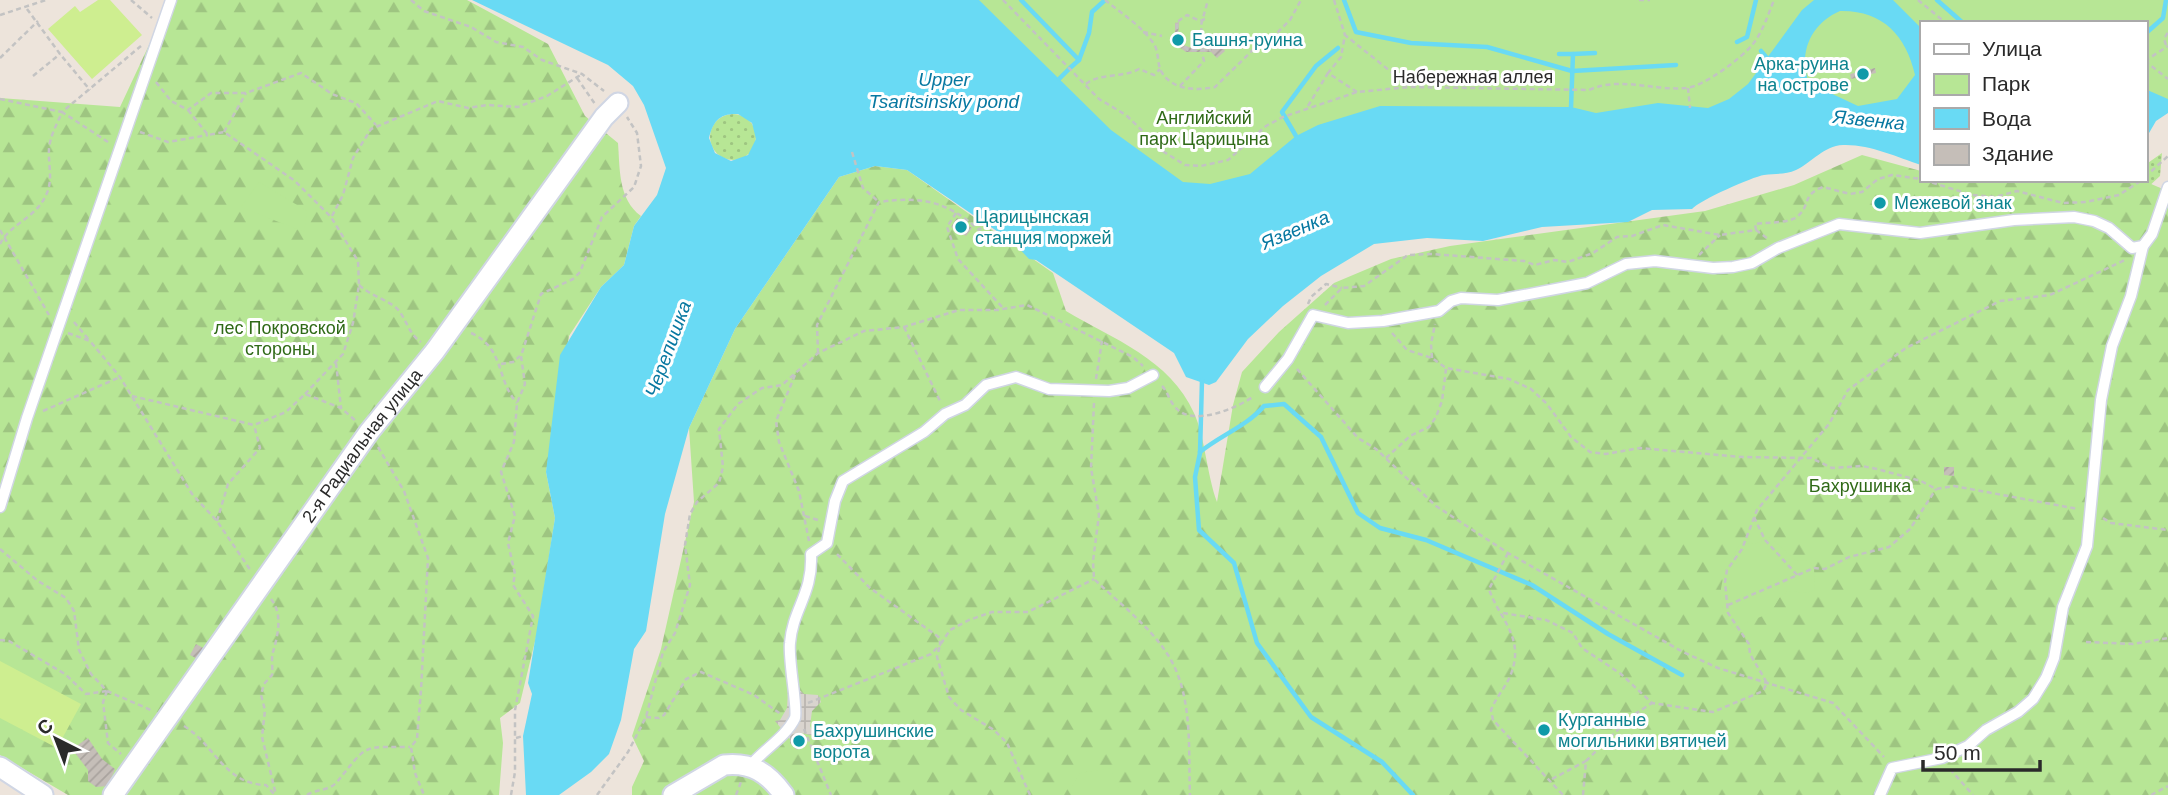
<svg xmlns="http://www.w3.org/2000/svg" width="2168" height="795" font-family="Helvetica,sans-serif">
<defs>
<pattern id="grass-dots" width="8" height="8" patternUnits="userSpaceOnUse" patternTransform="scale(1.75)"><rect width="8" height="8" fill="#b7e695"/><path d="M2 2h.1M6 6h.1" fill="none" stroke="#9ec581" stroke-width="1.8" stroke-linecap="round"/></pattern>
<pattern id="forest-firs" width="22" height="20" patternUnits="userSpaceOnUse" patternTransform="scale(1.75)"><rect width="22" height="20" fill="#b7e695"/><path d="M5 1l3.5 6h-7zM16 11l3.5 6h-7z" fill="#9ec581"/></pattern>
<pattern id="plaza-grid" width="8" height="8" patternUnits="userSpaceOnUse" patternTransform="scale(1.75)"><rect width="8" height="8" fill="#d9d4ce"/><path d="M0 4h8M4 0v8" fill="none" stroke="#bab6b1"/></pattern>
<pattern id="building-hatch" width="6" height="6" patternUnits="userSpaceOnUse" patternTransform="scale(1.75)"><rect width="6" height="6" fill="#c5beb8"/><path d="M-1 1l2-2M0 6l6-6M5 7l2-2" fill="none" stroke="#a9a39e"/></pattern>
</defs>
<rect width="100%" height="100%" fill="#ede4db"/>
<g fill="url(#grass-dots)">
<circle cx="733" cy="137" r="23"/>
<polygon points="2162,153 2160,176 2146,189 2125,180 2145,180 2145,165"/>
</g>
<g fill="url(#forest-firs)">
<path d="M170 0H467L548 44 585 116 618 143C620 169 618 199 641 216L634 226 624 265 601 287 569 336 546 472 555 518 537 633 520 703 500 718 503 743 499 795H68L0 755V98L120 107Z"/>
<path d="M1862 155 1921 171V180H2142L2165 190 2168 197V795H632V787L644 761 632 736 661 649 694 502 689 428 735 329 839 177 875 166 907 170 1053 273 1066 311C1113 339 1170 359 1194 413 1205 437 1207 475 1217 502L1233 405 1242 372 1279 332 1334 283 1391 259 1450 246 1705 211 1794 185Z"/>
</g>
<g fill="#b7e695">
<polygon points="741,0 2168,0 2168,104 2145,108 2145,23 1921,23 1921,126 1249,249"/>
<polygon points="259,182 307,211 304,232 241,207"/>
<path d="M1770 537 1795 560 1809 561 1814 568 1815 590 1806 593 1788 591 1780 597 1770 613 1733 628C1710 598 1723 571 1741 543L1755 544Z"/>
<polygon points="1110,768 1118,787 1125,795 1072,795 1072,786 1080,773"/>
</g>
<g fill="#ceee90">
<polygon points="98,0 110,0 142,35 92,79 48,29 75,6 80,12"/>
<polygon points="0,661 81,704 57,748 0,718"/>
</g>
<polygon fill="url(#plaza-grid)" points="795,686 804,694 818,695 821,702 812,711 810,726 815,736 801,733 790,743 790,739 775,721 780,720 787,708 788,688"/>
<g fill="#69daf4" fill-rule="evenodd">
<path d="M472 0H979L1111 130 1183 182 1210 184 1250 174 1296 136 1318 125 1380 106 1571 107 1596 113 1658 103 1708 108 1729 99 1748 84 1802 10 1814 0H1893L1921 28V165C1897 157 1869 144 1843 145 1823 146 1813 162 1796 170 1786 175 1776 173 1764 175 1752 177 1700 200 1692 209L1652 210 1628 222 1542 227 1483 241 1427 238 1374 244 1321 276 1283 306 1248 339 1216 382 1209 385 1186 377 1174 353 1036 260 1029 259 1013 242 907 170 875 166 839 177 735 329 689 428 665 514 646 631 634 649 621 720 609 754 591 772 559 795H526L523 736 532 694 528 683 555 518 546 472 560 355 601 287 624 265 634 226 657 195 666 168 644 105 633 86 608 65ZM1840 11C1882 10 1906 35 1915 75L1897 99 1858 106 1809 83C1798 54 1810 24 1840 11ZM738 114 752 123 756 139 748 155 731 161 715 153 709 138C713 121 720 113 738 114Z"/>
<polygon points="2145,89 2168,99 2168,113 2156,121 2145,140"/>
</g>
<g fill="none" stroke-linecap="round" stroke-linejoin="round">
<g stroke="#69daf4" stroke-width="4.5">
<polyline points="1021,0 1079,60"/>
<polyline points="1344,0 1356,32 1411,43 1487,47 1572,71 1676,65"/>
<polyline points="1937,0 1963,23"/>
<polyline points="2145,34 2163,18 2166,0"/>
<polyline points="1737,42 1747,37 1756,0"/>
<polyline points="1761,51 1767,58"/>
<polyline points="1559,54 1573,54"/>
<polyline points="1070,68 1079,60 1089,33 1092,12 1105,0"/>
<polyline points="1059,79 1069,69"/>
<polyline points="1571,107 1573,54 1595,53"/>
<polyline points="1296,136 1282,112 1316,66 1338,48"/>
<polyline points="1202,380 1200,453 1195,477 1199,530 1234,563 1257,643 1311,717 1382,762 1413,795"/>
<path d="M1200 452C1221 435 1247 426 1264 406L1284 404 1321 437 1358 513 1380 528 1426 540 1532 585 1608 634 1682 675"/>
</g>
</g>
<g fill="url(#building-hatch)">
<polygon points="1179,22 1178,37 1183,45 1198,50 1211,48 1218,42 1225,51 1217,58 1211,52 1186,52 1179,47 1175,35 1175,23"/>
<polygon points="1875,68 1876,73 1851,79 1850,74"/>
<polygon points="957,218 972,228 966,236 951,227"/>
<polygon points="1944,467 1954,467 1954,476 1944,475"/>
<polygon points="196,644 207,650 201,661 190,655"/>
<polygon points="801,733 808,740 797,750 790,743"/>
<polygon points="88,738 102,759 115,769 108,786 96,787 88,781 88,770 72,749"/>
</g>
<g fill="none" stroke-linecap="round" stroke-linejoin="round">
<defs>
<g id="lane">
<polyline points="1265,387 1288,359 1313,315 1348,323 1383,321 1439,311 1451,301 1461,298 1498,300 1587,283 1626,264 1655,261 1713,268 1733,267 1752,263 1778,248 1839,224 1920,233 2014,220 2074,217 2094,221 2109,228 2132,248 2143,246"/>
<polyline points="0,507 27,418 171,0"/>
<path d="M750 766C763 750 786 737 795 718 798 709 788 660 790 643 793 608 813 594 811 554L827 543 835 501 843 481 924 432 945 414 965 405 986 385 1016 377 1049 389 1109 391 1128 388 1153 375"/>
<polyline points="1880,795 1892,768 1942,758 1968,746 1986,730 2018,712 2033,699 2046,678 2054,658 2063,607 2087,546 2101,400 2112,346 2131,296 2143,246 2152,234 2168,187"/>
</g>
<g id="street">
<polyline points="0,767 43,795"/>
<path id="s1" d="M113 795 369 432 435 351 604 117 618 103"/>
<path d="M673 795 724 765C752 762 768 773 784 795"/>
</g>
</defs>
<use href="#lane" stroke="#d0d6e4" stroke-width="13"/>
<use href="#street" stroke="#d0d6e4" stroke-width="23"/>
<g stroke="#c3c3c3" stroke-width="2.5" stroke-dasharray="5 3.5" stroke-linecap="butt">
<polyline points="131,0 152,18"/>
<polyline points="411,0 424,11 471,27 496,42 523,47 542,60 582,74 604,91"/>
<path d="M1003 0 1099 99 1126 115 1164 152 1185 165 1201 166 1228 160 1266 126 1283 117 1357 92 1410 87 1589 90C1620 76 1653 91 1686 88 1703 87 1742 58 1753 44 1763 31 1768 15 1774 0"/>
<path d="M1105 0C1122 14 1142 26 1154 44 1159 52 1157 63 1161 71 1171 90 1196 91 1215 87L1260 43 1275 35 1290 20 1301 0"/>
<polyline points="1334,0 1345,35"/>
<polyline points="1639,0 1650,0"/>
<polyline points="1918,0 1946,23"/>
<polyline points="27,9 60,54 90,90"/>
<polyline points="0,15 46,0"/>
<polyline points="1205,19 1200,21 1187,15 1177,22 1177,38 1188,50 1211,50"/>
<polyline points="1143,32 1162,36"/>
<polyline points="2166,45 2164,39 2168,32"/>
<polyline points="1203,50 1201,25 1208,0"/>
<polyline points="0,58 38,21"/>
<polyline points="2145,61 2168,79"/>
<polyline points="2145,61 2168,46"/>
<polyline points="33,76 60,54"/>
<polyline points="577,78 595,104"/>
<polyline points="156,82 171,101 188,110 211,93 246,93 301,73 332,94 356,103 376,125"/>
<path d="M1086 84C1099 73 1123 78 1139 69L1154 75 1160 69"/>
<polyline points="1180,86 1204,61 1202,53"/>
<polyline points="1688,88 1690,108"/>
<polyline points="1357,92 1328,73 1341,57 1345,35 1410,87"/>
<polyline points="0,99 62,112 141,46"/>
<polyline points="1308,106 1328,73"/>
<polyline points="188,110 208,135 224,132 295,181 331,217 358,261 359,285 353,323 343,354 305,394"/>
<polyline points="140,132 168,142 208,135"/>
<polyline points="224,132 246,93"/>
<polyline points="852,152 863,188 879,202"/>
<polyline points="2145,177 2168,156"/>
<polyline points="1924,180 1972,195 1995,197 2017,191 2063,203 2086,202 2119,195 2142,180"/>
<polyline points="956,213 947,227 958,259 1003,308"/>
<polyline points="332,216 343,195 353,158 371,129 438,101 468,108 488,105 518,107 547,96 582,74"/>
<polyline points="0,230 49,315"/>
<polyline points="1756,230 1768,239"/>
<path d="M0 244C10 224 35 218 45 197 54 181 48 166 49 149 50 136 57 124 62 112L108 142"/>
<polyline points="1699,255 1720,235"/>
<path d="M359 285C370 295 382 298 394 306 406 315 407 333 421 342"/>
<polyline points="1308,304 1311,297 1326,284 1342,288"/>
<path d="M1325 305 1342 288 1364 286 1408 255 1432 254 1524 261 1535 265 1554 260 1568 262 1593 253 1617 237 1632 236 1663 225 1720 235 1756 230 1755 224C1767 222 1791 224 1799 215 1811 203 1802 195 1823 187L1850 194 1862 192 1878 179 1892 175 1921 179"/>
<polyline points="74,322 90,341"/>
<polyline points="904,327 940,401"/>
<polyline points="68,333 90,341 120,377 192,494 217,521 251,571"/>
<path d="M471 333C505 348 496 380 517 403"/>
<polyline points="1392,333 1407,350 1432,358 1446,368 1509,379 1531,389 1547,404 1571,437 1590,452 1606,454 1640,448 1742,457 1811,458 1832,468 1862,466 1877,469 1921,481 1936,489 1954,486 2078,509"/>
<path d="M818 353 817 325 879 202C921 196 947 201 979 230L985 223"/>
<polyline points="1432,358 1431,344 1435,324"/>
<polyline points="336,363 341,408"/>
<polyline points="501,364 513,362 520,356"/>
<polyline points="1297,369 1358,438 1376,449 1436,506 1508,553 1683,652 1718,668 1833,703 1884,757"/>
<polyline points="795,375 776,421 779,442 799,491 809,541"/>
<polyline points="1096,379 1102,341"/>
<path d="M1162 386C1168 392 1170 403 1177 409 1194 427 1239 407 1254 396"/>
<polyline points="132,396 254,425 286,412 305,394 341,408 356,421"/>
<path d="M1094 403 1091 468 1099 515 1093 561 1094 579C1118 602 1148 625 1166 652 1194 693 1188 749 1190 795"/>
<polyline points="43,411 120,377"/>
<polyline points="378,447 404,491 428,558 421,690 417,739 411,747 415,773 424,795"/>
<polyline points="1386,458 1410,436 1429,427 1436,417 1442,401 1446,369"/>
<polyline points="805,516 818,520"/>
<polyline points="1754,517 1765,540 1799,577"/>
<polyline points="2103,518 2111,523 2168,530"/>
<polyline points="217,521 228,484 260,448 254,425"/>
<polyline points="0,549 38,581 66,598 74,611 79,650 91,674 107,691 153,711"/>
<path d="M1508 553 1489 589C1498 617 1524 636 1512 671 1508 685 1497 695 1491 710L1493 720 1563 795"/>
<path d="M271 599C283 614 278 635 273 652 271 658 273 668 272 675L264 684 261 695 265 710 262 737 276 795"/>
<polyline points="1728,605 1814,568 1825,569 1849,557 1889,547 1910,529 1936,489"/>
<polyline points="1503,613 1546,620 1573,633 1582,648 1621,674 1652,703 1713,712 1763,691 1767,683 1750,654 1749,644 1728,613 1725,582 1727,570 1742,549 1757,510 1829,424 1848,390 1906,348 2000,301 2050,295 2125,260"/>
<polyline points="0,640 9,641 65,674 86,694 107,691"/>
<polyline points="2086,642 2133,644 2168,638"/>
<polyline points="107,691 103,702 108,743 121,754"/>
<polyline points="808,703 931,654 940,645 940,638 870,588 836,553"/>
<polyline points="646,717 659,718 664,715 686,679 701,672 754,695 782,715"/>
<path d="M184 726C215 745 224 784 266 785L275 795"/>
<polyline points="804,729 831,795"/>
<polyline points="516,738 523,736"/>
<polyline points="1950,769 1973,795"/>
<polyline points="1552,779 1586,761"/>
<path d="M307 795C316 789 329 791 337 782 368 744 360 747 410 747"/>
<polyline points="511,795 515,772 515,710 533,616 513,585 515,574 508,543 515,516 501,472 514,442 517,403 525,384 521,356 541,294 573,279 580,272 602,217 634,187 641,166 637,133 627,117"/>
<polyline points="597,795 628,752 646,717 663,652 675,633 690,585 685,545 690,514 697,502 719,483 723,467 719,429 738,404 762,388 782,385 818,353 864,331 904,327 959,310 997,310 1027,305 1133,357 1143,366"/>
<polyline points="736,795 741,782"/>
<polyline points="1030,795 1007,743 994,730 961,710 949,697 937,657 940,645 950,630 969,620 992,612 1028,612 1094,579"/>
<polyline points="1583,795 1586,761 1632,716 1652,703"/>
<polyline points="2151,795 2168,786"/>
</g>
<use href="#lane" stroke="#fff" stroke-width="10"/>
<use href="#street" stroke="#fff" stroke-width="19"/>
</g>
<g fill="#0f9aa8" stroke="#fff" stroke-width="2.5">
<circle cx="1178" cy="40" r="7"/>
<circle cx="1863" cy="74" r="7"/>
<circle cx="1880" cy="203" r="7"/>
<circle cx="961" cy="227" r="7"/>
<circle cx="1544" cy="730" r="7"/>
<circle cx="799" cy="741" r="7"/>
</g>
<g text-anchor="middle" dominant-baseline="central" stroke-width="6" stroke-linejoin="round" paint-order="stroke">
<g font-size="18" fill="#0d838f" stroke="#fff" text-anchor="start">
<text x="1192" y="40">Башня-руина</text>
<text x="1849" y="64" text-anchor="end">Арка-руина<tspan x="1849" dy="21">на острове</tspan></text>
<text x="1894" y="203">Межевой знак</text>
<text x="975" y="217">Царицынская<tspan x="975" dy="21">станция моржей</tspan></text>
<text x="1558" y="720">Курганные<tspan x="1558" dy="21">могильники вятичей</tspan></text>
<text x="813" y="731">Бахрушинские<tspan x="813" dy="21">ворота</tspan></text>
</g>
<g font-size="18" fill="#2a2a2a" stroke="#fff">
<text x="1473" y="77">Набережная аллея</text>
<text stroke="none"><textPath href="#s1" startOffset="429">2-я Радиальная улица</textPath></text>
</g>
<g font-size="18" fill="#2f6a17" stroke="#fff">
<text x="1204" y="118">Английский<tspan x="1204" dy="21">парк Царицына</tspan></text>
<text x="280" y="328">лес Покровской<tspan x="280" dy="21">стороны</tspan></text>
<text x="1860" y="486">Бахрушинка</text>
</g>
<g font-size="19" font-style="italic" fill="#0778a1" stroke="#fff">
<text x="944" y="79">Upper<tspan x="944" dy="22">Tsaritsinskiy pond</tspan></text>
<text transform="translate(1869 120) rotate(6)">Язвенка</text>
<text transform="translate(1295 230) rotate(-23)">Язвенка</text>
<text transform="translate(668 349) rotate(-70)">Черепишка</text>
</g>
</g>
<rect x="1920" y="21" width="228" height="161" fill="#ffffff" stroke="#aaaaaa" stroke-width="2"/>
<rect x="1934" y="44" width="35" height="10" fill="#ffffff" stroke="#aaaaaa" stroke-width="2"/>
<text x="1982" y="56" font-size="21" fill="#2a2a2a">Улица</text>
<rect x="1934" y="74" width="35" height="21" fill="#b7e695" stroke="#aaaaaa" stroke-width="2"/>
<text x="1982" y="91" font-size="21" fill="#2a2a2a">Парк</text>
<rect x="1934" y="108" width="35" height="21" fill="#69daf4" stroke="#aaaaaa" stroke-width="2"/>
<text x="1982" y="126" font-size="21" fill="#2a2a2a">Вода</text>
<rect x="1934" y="144" width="35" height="21" fill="#c5beb8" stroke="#aaaaaa" stroke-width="2"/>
<text x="1982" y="161" font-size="21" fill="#2a2a2a">Здание</text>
<g transform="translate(56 739) rotate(318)" stroke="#ffffff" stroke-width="5" paint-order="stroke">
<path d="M0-5L12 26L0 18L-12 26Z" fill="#2a2a2a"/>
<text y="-10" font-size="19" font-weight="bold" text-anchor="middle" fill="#2a2a2a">С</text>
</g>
<path d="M1923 760v10h117v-10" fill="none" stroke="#2a2a2a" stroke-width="3.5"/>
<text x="1934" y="760" font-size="21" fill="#2a2a2a" stroke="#ffffff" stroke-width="5" paint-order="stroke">50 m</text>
</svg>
